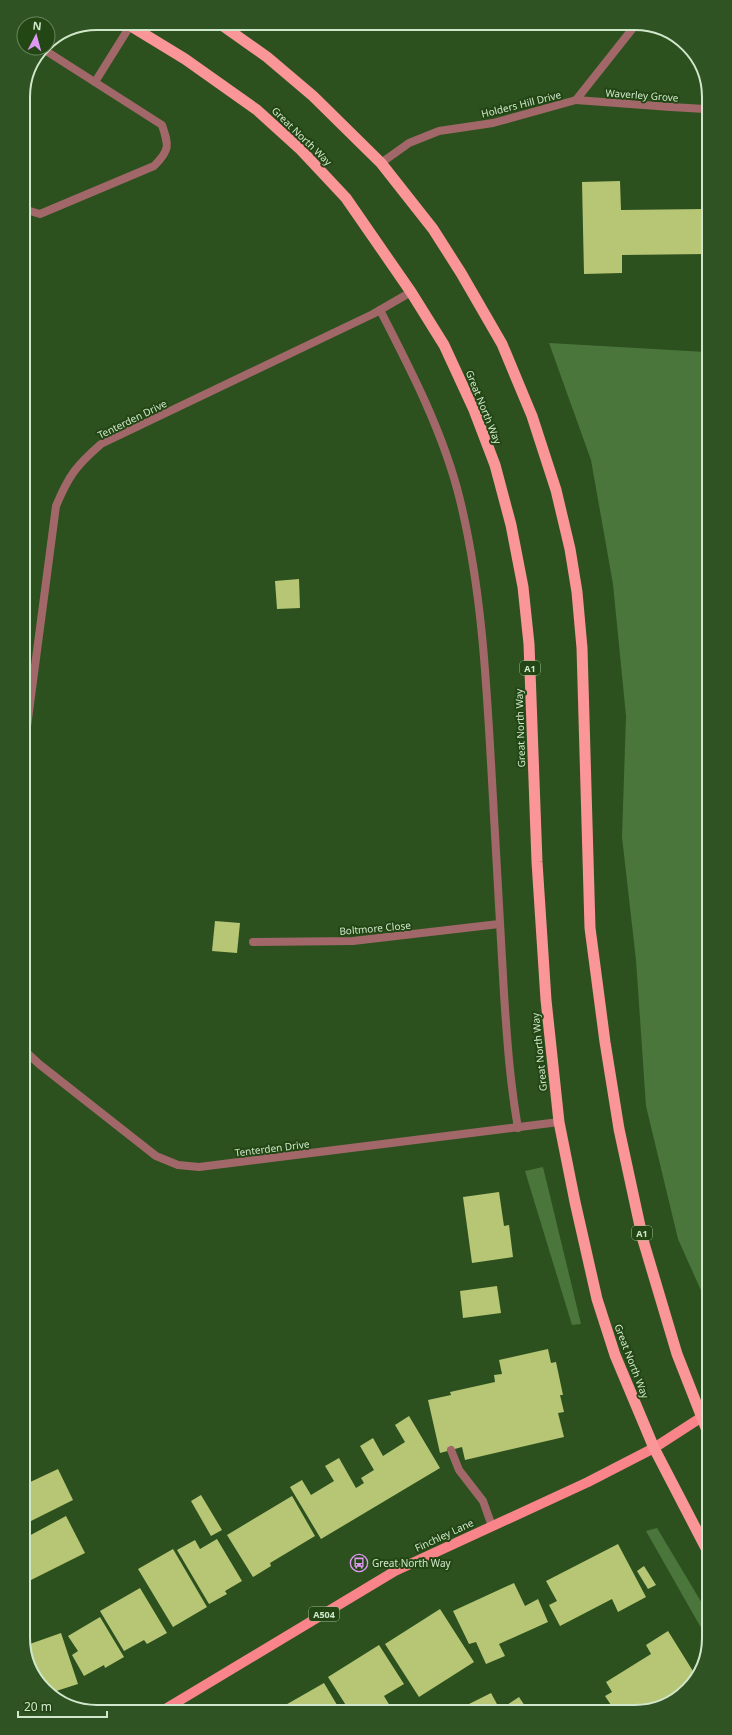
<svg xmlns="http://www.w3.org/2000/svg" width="732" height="1735" font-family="'Noto Sans',sans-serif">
<rect width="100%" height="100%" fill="#2c511f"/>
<g fill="#4a763b">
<polygon points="549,343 706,352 708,1306 678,1239 646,1106 636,960 622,837 626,716 613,584 591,460"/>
<polygon points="543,1167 581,1324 572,1325 525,1171"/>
<polygon points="657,1528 709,1615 708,1640 646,1531"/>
</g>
<g fill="#b6c675">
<polygon points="620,181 621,210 705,209 706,254 622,255 622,273 584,274 582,182"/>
<polygon points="299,579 300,608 277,609 275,581"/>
<polygon points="215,921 240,923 237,953 212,951"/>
<polygon points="499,1192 504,1226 509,1225 513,1257 472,1263 463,1197"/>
<polygon points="497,1286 501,1313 463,1318 460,1291"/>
<polygon points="548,1349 551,1363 556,1362 563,1395 560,1395 564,1412 558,1413 564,1437 465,1460 462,1447 440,1453 428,1400 451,1395 450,1392 495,1382 494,1375 502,1374 499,1360"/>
<polygon points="409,1416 440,1468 321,1539 290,1487 302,1480 311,1495 334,1481 325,1466 339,1458 356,1488 364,1483 361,1478 374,1470 360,1446 373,1438 383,1456 405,1442 395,1425"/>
<polygon points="58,1469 73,1500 27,1523 26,1484"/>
<polygon points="201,1495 222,1530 211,1536 191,1501"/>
<polygon points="292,1496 315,1536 270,1563 271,1566 253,1577 227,1535"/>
<polygon points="66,1516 85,1553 31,1580 27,1570 27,1537"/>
<polygon points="217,1539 242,1581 225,1591 227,1594 209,1604 177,1550 195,1540 200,1549"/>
<polygon points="618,1544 646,1597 618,1612 612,1599 560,1626 549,1605 557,1601 546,1581"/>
<polygon points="173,1549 207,1607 173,1627 138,1569"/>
<polygon points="644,1566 656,1585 648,1589 637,1571"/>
<polygon points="514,1583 525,1606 538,1599 548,1622 499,1644 505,1656 486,1664 476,1642 469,1644 453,1611"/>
<polygon points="140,1588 167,1633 147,1644 144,1640 124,1651 100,1611"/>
<polygon points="440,1609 474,1662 419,1697 385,1644"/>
<polygon points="100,1617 124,1657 105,1668 104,1665 84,1676 72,1655 78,1651 68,1636"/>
<polygon points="668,1631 696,1676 694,1683 658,1708 613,1708 605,1696 612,1692 606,1682 651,1654 646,1645"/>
<polygon points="61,1633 78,1684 50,1693 27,1661 27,1645"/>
<polygon points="379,1645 404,1684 384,1696 390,1706 383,1710 349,1710 328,1677"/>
<polygon points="324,1683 340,1710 275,1711"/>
<polygon points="491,1693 498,1706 493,1709 466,1709 465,1706"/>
<polygon points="519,1697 527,1709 501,1709"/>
</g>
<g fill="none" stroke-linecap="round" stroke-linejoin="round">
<g stroke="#a26869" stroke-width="8">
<polyline points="95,82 130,26"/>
<polyline points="671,107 705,109"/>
<path d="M23 209 40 214 154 166C170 150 169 146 162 125L43 49"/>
<polyline points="253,942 353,941 499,924"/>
<polyline points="451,1450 459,1470 483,1501 492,1526"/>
</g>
<g stroke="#a26869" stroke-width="8">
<polyline points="576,100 671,107"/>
<polyline points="381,163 409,143 439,131 493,123 576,100 637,23"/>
<path d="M380 310C411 370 444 434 460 500 481 586 486 674 491 763 495 840 499 917 504 994 507 1039 510 1083 518 1128"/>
<path d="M25 742 56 506C69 475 76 466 101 444L373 314 411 292"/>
<polyline points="25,1051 39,1064 156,1156 178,1165 199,1167 559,1122"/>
</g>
<polyline stroke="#f98489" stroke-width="10" points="162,1711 395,1571 588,1482 654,1448 708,1413"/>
<g stroke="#fa9598" stroke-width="11">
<polyline points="126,23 185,59 257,110 301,150 346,198 411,292 444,345 474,410 495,465 511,525 523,587 529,644 537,862 546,1000 559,1122 575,1202 597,1299 615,1355 654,1448 709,1554"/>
<polyline points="219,23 267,57 313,96 381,163 433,229 461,273 502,344 532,416 556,490 570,549 577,592 582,648 590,928 605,1042 619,1129 643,1240 677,1354 708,1433"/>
</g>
</g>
<defs>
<symbol id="bus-ring" viewBox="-11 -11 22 22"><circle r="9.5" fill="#224614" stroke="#de98f2" stroke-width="1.5"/><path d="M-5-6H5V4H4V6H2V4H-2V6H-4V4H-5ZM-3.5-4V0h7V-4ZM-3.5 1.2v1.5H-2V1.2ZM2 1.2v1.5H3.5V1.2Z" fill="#de98f2"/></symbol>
</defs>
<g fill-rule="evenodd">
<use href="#bus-ring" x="349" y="1553" width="20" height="20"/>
</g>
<g text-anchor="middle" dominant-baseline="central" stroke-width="4" stroke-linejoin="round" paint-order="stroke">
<g fill="#224614" stroke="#9cb794" stroke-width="1">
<rect x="520" y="661" width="20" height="14" rx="3"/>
<rect x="632" y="1226" width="20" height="14" rx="3"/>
<rect x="309" y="1607" width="30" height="14" rx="3"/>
</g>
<g font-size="9" font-weight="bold" fill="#d1e7cb">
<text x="530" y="668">A1</text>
<text x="642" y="1233">A1</text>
<text x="324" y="1614">A504</text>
</g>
<g font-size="10" fill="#d1e7cb" stroke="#224614">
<text transform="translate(642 95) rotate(4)">Waverley Grove</text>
<text transform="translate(521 104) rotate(-14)">Holders Hill Drive</text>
<text transform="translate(302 136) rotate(44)">Great North Way</text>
<text transform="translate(484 407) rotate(68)">Great North Way</text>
<text transform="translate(132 419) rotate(-26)">Tenterden Drive</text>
<text transform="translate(520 728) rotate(-92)">Great North Way</text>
<text transform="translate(375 928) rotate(-5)">Boltmore Close</text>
<text transform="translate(539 1052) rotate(-96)">Great North Way</text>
<text transform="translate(272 1148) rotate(-7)">Tenterden Drive</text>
<text transform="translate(632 1361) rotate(69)">Great North Way</text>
<text transform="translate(444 1535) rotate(-25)">Finchley Lane</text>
</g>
<g font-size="10" fill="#d1e7cb" stroke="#224614" text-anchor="start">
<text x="372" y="1563">Great North Way</text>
</g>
</g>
<path d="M0 0H732V1735H0ZM97 30H635A67 67 0 0 1 702 97V1638A67 67 0 0 1 635 1705H97A67 67 0 0 1 30 1638V97A67 67 0 0 1 97 30Z" fill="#305323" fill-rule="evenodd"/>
<path fill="none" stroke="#d1e7cb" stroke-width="2" d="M97 30H635A67 67 0 0 1 702 97V1638A67 67 0 0 1 635 1705H97A67 67 0 0 1 30 1638V97A67 67 0 0 1 97 30Z"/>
<g transform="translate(36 36) rotate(6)"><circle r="19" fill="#224614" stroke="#68865d"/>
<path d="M0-3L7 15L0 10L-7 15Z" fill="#de98f2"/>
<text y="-6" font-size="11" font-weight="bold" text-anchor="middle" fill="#d1e7cb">N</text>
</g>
<path d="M18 1711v6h89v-6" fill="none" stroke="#d1e7cb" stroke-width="2"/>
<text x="24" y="1711" font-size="12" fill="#d1e7cb" stroke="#224614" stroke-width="3" paint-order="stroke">20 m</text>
</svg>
